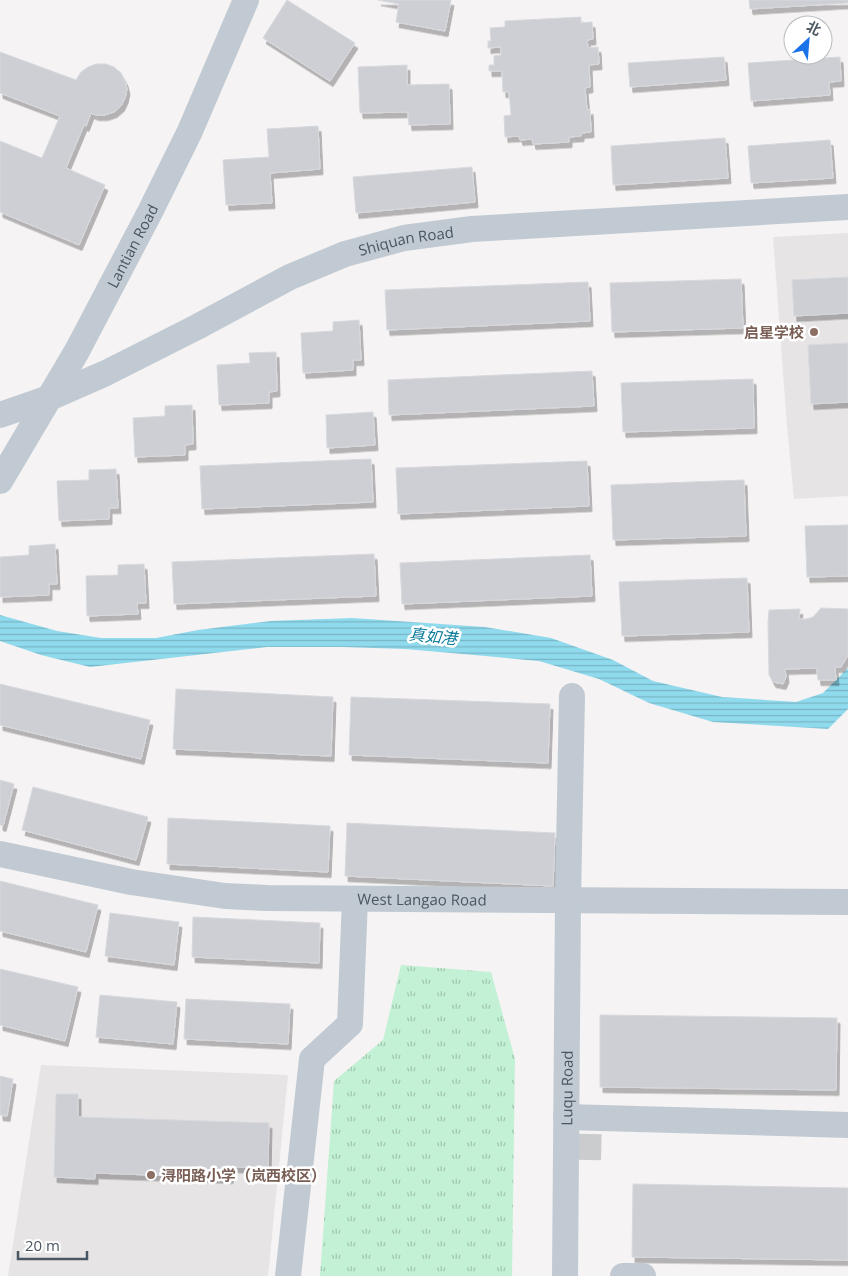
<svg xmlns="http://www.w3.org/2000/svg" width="848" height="1276" font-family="'Open Sans','Noto Sans SC',sans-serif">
<defs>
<pattern id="park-tufts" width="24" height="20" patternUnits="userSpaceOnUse" patternTransform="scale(1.25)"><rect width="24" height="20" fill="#c3f1d5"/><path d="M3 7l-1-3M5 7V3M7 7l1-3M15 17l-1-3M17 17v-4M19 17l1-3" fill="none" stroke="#a0c6b0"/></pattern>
<pattern id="water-rules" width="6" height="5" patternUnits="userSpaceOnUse" patternTransform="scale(1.25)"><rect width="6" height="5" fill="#90daee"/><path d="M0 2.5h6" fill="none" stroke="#78b4c4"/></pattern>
<filter id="shadow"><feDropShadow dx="3" dy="5.5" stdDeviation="0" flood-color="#0004"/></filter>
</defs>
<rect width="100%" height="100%" fill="#f5f3f3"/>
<g fill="#e6e4e5">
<polygon points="848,233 848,496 794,499 787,426 773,237"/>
<polygon points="41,1065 288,1075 268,1276 8,1276"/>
</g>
<polygon fill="url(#park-tufts)" points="401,965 491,972 515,1059 512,1276 320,1276 334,1081 383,1040"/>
<polygon fill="url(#water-rules)" points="0,615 57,631 101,638 156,638 198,630 271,621 352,618 485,627 551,638 613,660 653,681 722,697 796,702 823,693 848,668 848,709 828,729 713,722 649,703 599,679 539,661 474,655 405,649 342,647 267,647 90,667 41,655 0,641"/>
<g fill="#cdcfd5" stroke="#d7d9de" filter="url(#shadow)">
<polygon points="287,0 355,43 330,81 263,38"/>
<polygon points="378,0 451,0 445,31 396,22 399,4"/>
<polygon points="749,0 848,0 848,3 750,9"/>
<polygon points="581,17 581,23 592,22 593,39 587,40 588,48 598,47 599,64 589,65 590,87 585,88 587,110 590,109 591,132 581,133 581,136 569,137 569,142 533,144 532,139 520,140 519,136 505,137 504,116 511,115 509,92 503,92 502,71 489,71 489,65 494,65 494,56 501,55 501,47 488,48 488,41 491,41 490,28 505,27 505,21"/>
<polygon points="0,52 76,80 81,72 88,67 96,64 106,64 114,67 121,73 125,81 127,89 125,98 121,106 114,112 105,115 96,115 91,113 86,126 84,125 66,168 105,185 79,245 0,212 0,141 42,158 60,116 0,93"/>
<polygon points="724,57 726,80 630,87 628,63"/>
<polygon points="840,57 841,81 829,82 830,95 751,101 748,63"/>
<polygon points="407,65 407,85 449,84 450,124 409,125 408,112 360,113 358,67"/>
<polygon points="318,126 320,169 270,173 272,203 226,205 223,160 269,157 267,129"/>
<polygon points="725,138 728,178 613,185 611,146"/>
<polygon points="830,140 833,178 751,183 748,146"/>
<polygon points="472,167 475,202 356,213 353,177"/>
<polygon points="848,277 848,313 794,316 792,280"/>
<polygon points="741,279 743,328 612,332 610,283"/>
<polygon points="588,282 590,321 387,330 385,290"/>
<polygon points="359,320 361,360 353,360 353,370 303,373 301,333 333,331 333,322"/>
<polygon points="848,343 848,402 811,404 808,345"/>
<polygon points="276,352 277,391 269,392 269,403 219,405 217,365 250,363 249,353"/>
<polygon points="592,371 594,406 389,415 388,380"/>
<polygon points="753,379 754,428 623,432 621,383"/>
<polygon points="192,405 193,444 185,445 185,455 135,457 133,418 165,416 165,406"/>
<polygon points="373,412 375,445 327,448 326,415"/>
<polygon points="371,459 373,502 202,509 200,466"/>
<polygon points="587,461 589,506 398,514 396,468"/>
<polygon points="116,469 118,508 109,508 109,519 59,521 57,481 89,480 89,470"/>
<polygon points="744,480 746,536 613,540 611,485"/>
<polygon points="848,525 848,576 807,577 805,526"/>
<polygon points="55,544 57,584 49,584 49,595 0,597 0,557 29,555 29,546"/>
<polygon points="374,554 376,596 174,604 172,562"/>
<polygon points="590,555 592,596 402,604 400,563"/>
<polygon points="144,564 146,603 137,603 138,614 87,616 86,576 118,575 118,565"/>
<polygon points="747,578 749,632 622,636 619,582"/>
<polygon points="821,608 848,609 848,655 841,667 835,667 836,680 818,680 817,668 785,669 786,677 783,684 773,682 769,675 768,623 769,610 800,609 799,619 806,619 813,617"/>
<polygon points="0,684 150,720 141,759 0,725"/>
<polygon points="176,689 333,697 331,756 173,749"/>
<polygon points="351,697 550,704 548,763 349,755"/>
<polygon points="0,780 14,784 3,826 0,825"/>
<polygon points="33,787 148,817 136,860 22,830"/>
<polygon points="168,818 330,826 328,872 167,864"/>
<polygon points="347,823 555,833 553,886 345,876"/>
<polygon points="0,881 98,905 86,952 0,931"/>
<polygon points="110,913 179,922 174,965 105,956"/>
<polygon points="193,917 320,923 319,963 192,957"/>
<polygon points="0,969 78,987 65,1041 0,1025"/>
<polygon points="100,995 177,1002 173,1044 96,1037"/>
<polygon points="186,999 290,1004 288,1044 184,1039"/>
<polygon points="600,1015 837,1018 836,1090 600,1087"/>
<polygon points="0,1076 13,1079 7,1116 0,1115"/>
<polygon points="56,1094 78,1094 78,1117 269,1123 268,1168 231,1167 230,1178 95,1173 95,1179 54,1177"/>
<polygon points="633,1184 848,1188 848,1260 632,1257"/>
</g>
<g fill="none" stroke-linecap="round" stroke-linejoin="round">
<polyline stroke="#caccce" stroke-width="26" stroke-dasharray="26 13" stroke-linecap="butt" points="588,1160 589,1118"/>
<g stroke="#c1cad2" stroke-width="26">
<path id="s1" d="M0 415 49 398 106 373 197 327 290 277 345 254 404 238 472 229 848 207"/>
<path id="s2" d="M0 481 77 351 150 212 190 131 246 0"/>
<path id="s3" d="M0 854 131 882 225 896 267 898 848 902"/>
<polyline points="566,1117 848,1125"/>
<polyline points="288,1276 312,1059 350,1024 355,899"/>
<path id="s4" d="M565 1276 568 900 572 696"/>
<polyline points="623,1276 643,1276"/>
</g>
</g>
<g fill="#8d6e63" stroke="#fff" stroke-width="2">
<circle cx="814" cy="332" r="5"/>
<circle cx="151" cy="1175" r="5"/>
</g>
<g text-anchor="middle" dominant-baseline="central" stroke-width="5" stroke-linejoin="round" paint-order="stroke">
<g font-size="15" fill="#4a5661" stroke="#fff">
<text stroke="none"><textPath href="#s1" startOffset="444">Shiquan Road</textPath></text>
<text stroke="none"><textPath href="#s2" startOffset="270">Lantian Road</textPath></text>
<text stroke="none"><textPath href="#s3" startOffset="426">West Langao Road</textPath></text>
<text stroke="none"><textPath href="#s4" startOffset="188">Luqu Road</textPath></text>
</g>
<g font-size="15" font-weight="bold" fill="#785e54" stroke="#fff" text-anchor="end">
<text x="804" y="332">启星学校</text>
<text x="161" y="1175" text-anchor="start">浔阳路小学（岚西校区）</text>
</g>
<g font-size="16" font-style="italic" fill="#0c7c9b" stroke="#fff">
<text transform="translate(433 636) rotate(6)">真如港</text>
</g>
</g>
<g transform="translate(808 40) rotate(26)"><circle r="24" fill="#ffffff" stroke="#b7bbc0"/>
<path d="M0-4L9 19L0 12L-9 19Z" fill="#1a73e8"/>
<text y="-8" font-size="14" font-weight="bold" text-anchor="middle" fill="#4a5661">北</text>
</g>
<path d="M18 1251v8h69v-8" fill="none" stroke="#4a5661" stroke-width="2.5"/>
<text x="25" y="1251" font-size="15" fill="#4a5661" stroke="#ffffff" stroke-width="4" paint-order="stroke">20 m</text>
</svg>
